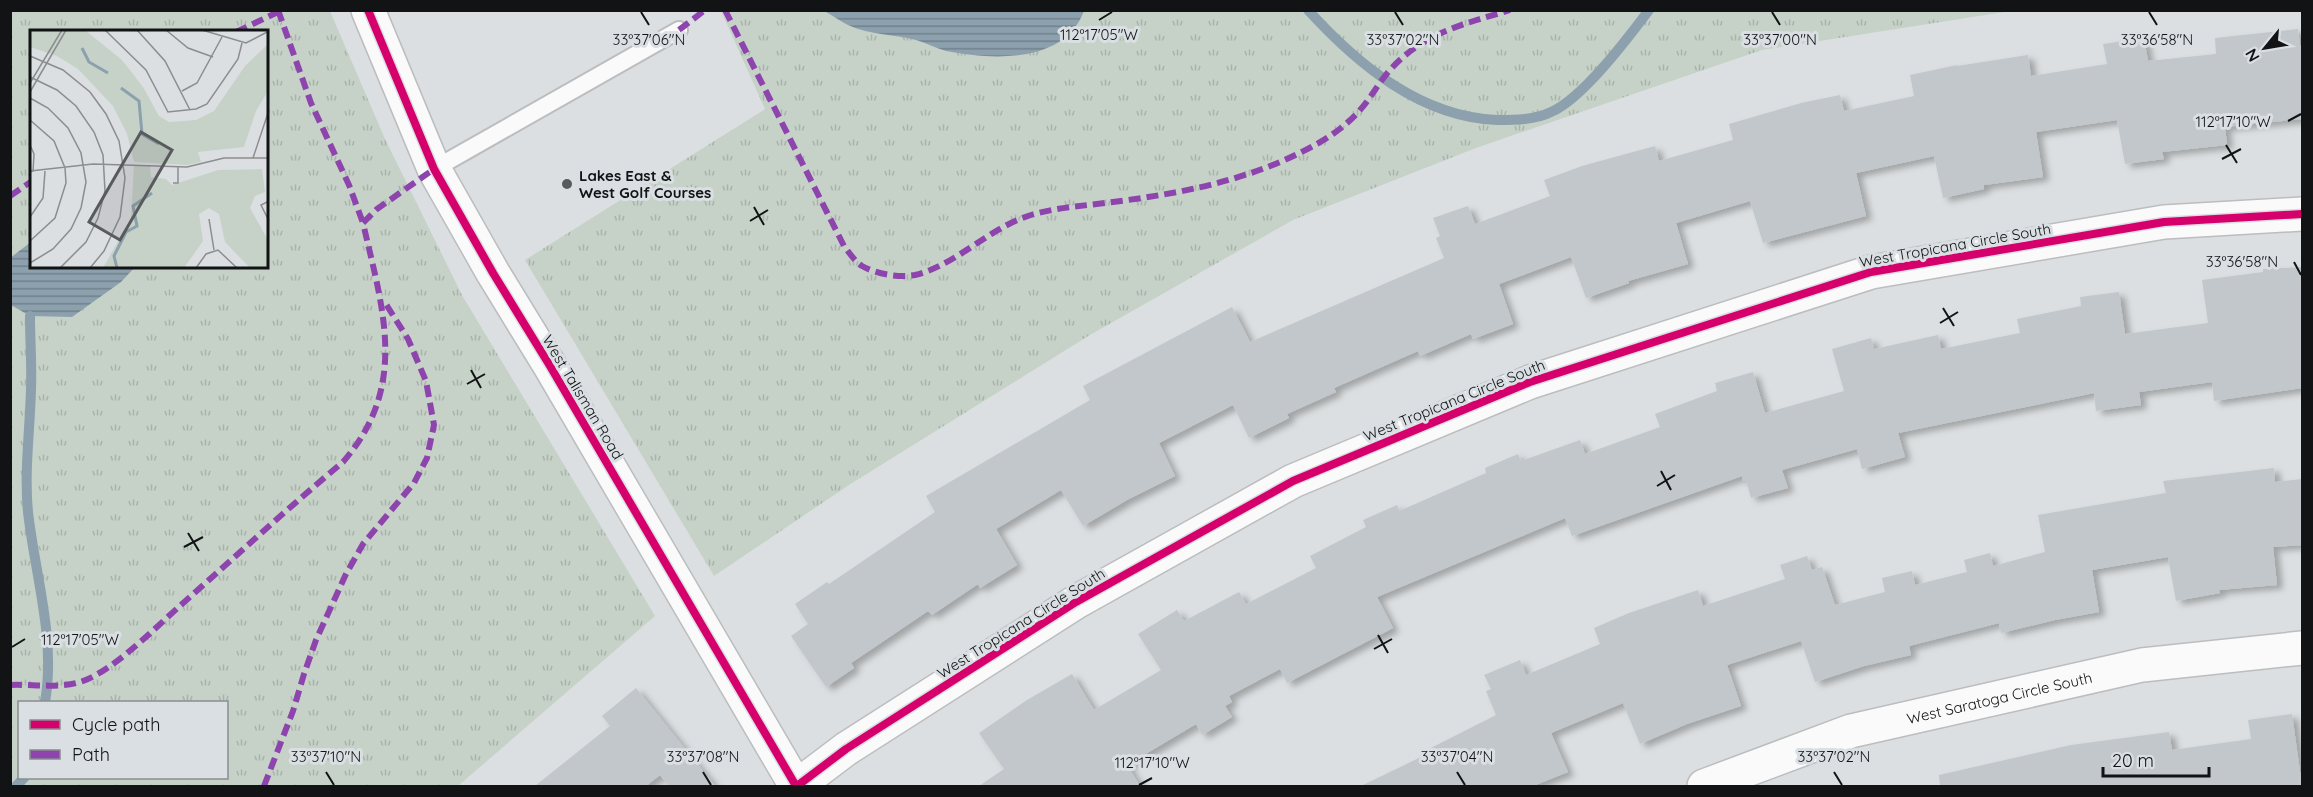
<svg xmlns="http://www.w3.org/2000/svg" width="2313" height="797" font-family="Quicksand,sans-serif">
<defs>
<pattern id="grass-tufts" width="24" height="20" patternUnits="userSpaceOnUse" patternTransform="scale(1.5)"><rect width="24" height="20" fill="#c6d2c8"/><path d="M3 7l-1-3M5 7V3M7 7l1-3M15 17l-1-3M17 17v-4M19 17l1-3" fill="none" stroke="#a9b3ab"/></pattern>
<pattern id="water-rules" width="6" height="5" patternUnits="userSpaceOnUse" patternTransform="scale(1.5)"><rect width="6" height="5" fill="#8ca0ad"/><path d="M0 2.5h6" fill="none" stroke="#71818c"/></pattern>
<filter id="shadow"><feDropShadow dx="6" dy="4" stdDeviation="3" flood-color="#0004"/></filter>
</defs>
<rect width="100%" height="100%" fill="#dcdfe1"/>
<g fill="url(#grass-tufts)" fill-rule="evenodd">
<path d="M10 11H330L385 139 463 297 655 616 458 786H11ZM32 32H267V267H32ZM20 702H226V778H20Z"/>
<polygon points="721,11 2011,11 1762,50 1476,148 1293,220 1090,335 849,485 714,576 525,260 765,109"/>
</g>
<g fill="url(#water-rules)">
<path d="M824 11 1084 10V11C1064 64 993 60 946 51 936 48 926 43 916 40 893 34 869 35 848 25 840 21 832 15 824 11Z"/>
<polygon points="31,242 32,267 135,267 121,282 72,317 30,316 11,305 10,258"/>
</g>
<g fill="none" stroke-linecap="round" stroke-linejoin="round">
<g stroke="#8ca0ad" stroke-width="10">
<path d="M1308 10C1358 65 1421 117 1497 120 1515 120 1535 120 1551 112 1582 99 1628 38 1649 10"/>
<path d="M30 316C30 341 32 365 31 389 30 430 24 472 28 512 35 575 56 639 45 702"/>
<polyline points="16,786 24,778"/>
</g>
</g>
<g fill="#c1c7cb" filter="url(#shadow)">
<polygon points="2298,29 2300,45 2302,45 2302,119 2225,127 2227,145 2162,152 2164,159 2125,164 2117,120 2036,132 2043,177 1984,185 1984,189 1943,198 1934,156 1856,173 1866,216 1763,243 1750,201 1676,223 1688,264 1628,281 1629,283 1586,298 1571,257 1499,284 1513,324 1473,339 1471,334 1420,356 1418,351 1334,388 1336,392 1287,414 1289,418 1249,438 1233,405 1159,443 1175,476 1127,500 1083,526 1061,490 996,529 1017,565 980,588 978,584 932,615 928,611 851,663 854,668 826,687 791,636 808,624 795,604 827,582 829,584 935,512 926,496 1090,400 1083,386 1232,307 1250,342 1444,258 1436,238 1440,236 1433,218 1468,206 1475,224 1550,196 1544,180 1582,166 1655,146 1659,161 1733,140 1729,124 1801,103 1840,95 1844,111 1914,96 1910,75 1957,65 1957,66 2028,55 2031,76 2107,64 2103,44 2144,38 2148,61 2216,54 2215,38"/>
<polygon points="2302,267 2302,388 2214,401 2212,382 2139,392 2141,405 2096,411 2094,393 1898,433 1905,457 1862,469 1857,449 1782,470 1788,488 1751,498 1746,480 1743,481 1742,476 1572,536 1565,518 1377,597 1393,628 1287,683 1280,669 1229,696 1232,702 1225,706 1232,717 1202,735 1196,724 1127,765 1140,786 979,786 1004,769 979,733 1027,700 1072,674 1094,710 1161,670 1138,634 1177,610 1184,621 1239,592 1246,604 1316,568 1310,556 1366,527 1363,520 1397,505 1399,511 1486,473 1485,468 1518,454 1521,461 1580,440 1585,454 1660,427 1655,414 1717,391 1715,383 1753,372 1765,413 1844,391 1832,349 1871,338 1874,349 1938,335 1941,349 2020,333 2017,319 2081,306 2080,297 2119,292 2125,334 2208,323 2202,280 2263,272 2263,269"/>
<polygon points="2274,468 2275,482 2302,479 2302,545 2273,547 2277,585 2219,590 2220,593 2176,601 2168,557 2092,570 2099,612 2055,620 2001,633 1999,623 1909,646 1911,655 1864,666 1815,682 1801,641 1727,665 1741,706 1687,724 1640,744 1623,703 1551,733 1568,772 1533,786 1361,786 1423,756 1421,753 1496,715 1486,691 1491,689 1484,675 1520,660 1526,675 1600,644 1594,628 1629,613 1698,590 1703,606 1785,579 1780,565 1807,556 1812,570 1822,567 1835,605 1885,592 1882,578 1912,571 1915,585 1967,572 1964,560 1990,553 1993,566 2045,552 2038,515 2166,493 2163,481"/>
<polygon points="636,688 715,786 669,786 660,775 646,786 535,786 610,726 602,716"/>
<polygon points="2292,714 2302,786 1940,786 1939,775 2071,745 2169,732 2172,750 2251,739 2248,720"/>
</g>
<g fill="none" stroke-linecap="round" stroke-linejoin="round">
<defs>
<polyline id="service" points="434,169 679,30"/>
<g id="minor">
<polyline points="797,786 846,749 1076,602 1293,481 1530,382 1871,272 2164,222 2302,214"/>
<path id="s1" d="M1704 786 1851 731 2142 665 2302 648"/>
</g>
<polyline id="tertiary" points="368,10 434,169 493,273 550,366 796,786"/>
</defs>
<use href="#service" stroke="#bbbdbe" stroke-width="20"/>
<use href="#minor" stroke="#bbbdbe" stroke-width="36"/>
<use href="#tertiary" stroke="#bbbdbe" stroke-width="36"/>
<use href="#service" stroke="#fafafa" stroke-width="16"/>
<use href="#minor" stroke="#fafafa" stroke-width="33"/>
<use href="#tertiary" stroke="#fafafa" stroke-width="33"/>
<g stroke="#8e44ad" stroke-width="6" stroke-dasharray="12 6" stroke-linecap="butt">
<polyline points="278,10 311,103 349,185 363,223"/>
<path d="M725 10 844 246C849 252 855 262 862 266 876 274 899 278 915 275 956 265 988 229 1028 216 1056 207 1084 206 1113 202 1183 193 1251 180 1313 146 1329 138 1348 124 1360 110 1371 98 1379 82 1390 70 1423 33 1464 24 1510 10"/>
<polyline points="679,30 705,10"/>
<polyline points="236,32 278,12"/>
<polyline points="10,196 32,181"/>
<path d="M10 685C34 684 61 689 83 681 114 670 156 627 181 605 235 557 288 508 343 462 409 386 383 310 363 223L377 209 434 169"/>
<polyline points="264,786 293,711 304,674 316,640 346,574 363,544 414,483 427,458 434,425 426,381 408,339 384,301"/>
</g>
<defs>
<g id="cycleway">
<polyline points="368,10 434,169 493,273 550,366 796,786"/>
<polyline points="797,786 846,749 1076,602 1293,481 1530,382 1871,272 2164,222 2302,214"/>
</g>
</defs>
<use href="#cycleway" stroke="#dadfe3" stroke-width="11"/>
<use href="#cycleway" stroke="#d6006c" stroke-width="8"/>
</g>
<path fill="none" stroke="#111314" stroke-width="2" d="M641 12 649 25M1395 12 1403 25M1772 12 1780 25M2149 12 2157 25M1099 20 1112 12M2288 121 2301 114M2226 145 2237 163M2222 159 2241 149M754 207 764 225M750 221 768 210M2294 262 2301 275M1943 308 1954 326M1940 323 1958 312M471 370 481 388M467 384 485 374M1661 471 1671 490M1657 486 1675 475M188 533 199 551M184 547 203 537M1378 635 1388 653M12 647 25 639M1374 649 1392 639M326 772 334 785M703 772 711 785M1457 772 1465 785M1834 772 1842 785M1139 785 1152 778"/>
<circle fill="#585a5c" stroke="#dadfe3" stroke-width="2" cx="567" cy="184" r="6"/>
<g text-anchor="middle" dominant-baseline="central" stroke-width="6" stroke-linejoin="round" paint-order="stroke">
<g font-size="15" font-weight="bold" fill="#111314" stroke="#dadfe3" text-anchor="start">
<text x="579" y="175">Lakes East &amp;<tspan x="579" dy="17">West Golf Courses</tspan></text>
</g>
<g font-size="15" fill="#111314" stroke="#dadfe3">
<text transform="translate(1955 245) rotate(-10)">West Tropicana Circle South</text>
<text transform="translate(583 397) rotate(59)">West Talisman Road</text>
<text transform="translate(1454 400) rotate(-22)">West Tropicana Circle South</text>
<text transform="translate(1021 623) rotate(-32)">West Tropicana Circle South</text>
<text stroke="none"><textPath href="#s1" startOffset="309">West Saratoga Circle South</textPath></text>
</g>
</g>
<g transform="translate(30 30)">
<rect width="238" height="238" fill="#dcdfe1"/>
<path d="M0 0H55L92 30 113 57 129 86 139 92 166 90 184 81 215 36 238 14V61L226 81 214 117 168 122 171 132 157 135 104 132 97 104 83 76 48 39 27 26 0 17ZM104 135H120L121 147 136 149 142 155 188 140 232 139 235 162 225 166 220 178 238 210V238H220L195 212 189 184 179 178 169 184 173 211 154 238H73L101 188Z" fill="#c6d2c8"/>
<path fill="none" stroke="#8ca0ad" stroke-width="3" d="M52 18 59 32 78 43M91 58 109 71 112 104 129 114M87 238 84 226 96 202 107 196 103 176 122 163"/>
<path fill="none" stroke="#8b8d8f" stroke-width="1.5" d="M75 0 116 40 138 82 166 79 177 74 208 29 212 13M107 0 135 31 160 80M136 0 158 18 183 27M172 0 216 13 239 1M0 26 33 40 60 62 76 84 89 111 95 148 90 187 74 221 60 238M0 47 27 60 46 76 64 102 73 125 75 161 68 188 56 212 30 238M0 53 32 0M152 61 167 53 192 7M0 62 36 0M0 68 18 78 38 98 51 123 56 152 51 178 41 199 23 219 0 233M0 90 24 111 35 138 36 153 25 188 0 211M0 115 4 124 3 142M223 128 239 80M0 141 63 134 157 137 194 128H239M143 153H148V136M239 171 231 175 239 191M0 187 13 168 15 141M179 189 184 220M166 238 176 224 188 220 207 238"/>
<path fill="#585a5c" fill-opacity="0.15" stroke="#585a5c" stroke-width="3" d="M111 102 142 120 90 210 59 192Z"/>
<rect width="238" height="238" fill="none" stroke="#111314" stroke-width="3"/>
</g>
<g font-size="15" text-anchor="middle" fill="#111314" stroke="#dadfe3" stroke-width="6" stroke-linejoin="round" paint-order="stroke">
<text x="1099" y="40">112°17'05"W</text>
<text x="649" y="45">33°37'06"N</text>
<text x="1403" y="45">33°37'02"N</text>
<text x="1780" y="45">33°37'00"N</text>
<text x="2157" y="45">33°36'58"N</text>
<text x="2233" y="127">112°17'10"W</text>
<text x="2242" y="267">33°36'58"N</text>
<text x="80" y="645">112°17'05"W</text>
<text x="326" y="762">33°37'10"N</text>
<text x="703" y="762">33°37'08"N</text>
<text x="1457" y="762">33°37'04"N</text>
<text x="1834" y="762">33°37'02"N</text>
<text x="1152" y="768">112°17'10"W</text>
</g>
<rect width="2313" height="797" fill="none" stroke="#111314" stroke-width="24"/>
<rect x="18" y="701" width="210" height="78" fill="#dadfe3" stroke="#8a8d90" stroke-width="1.5"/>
<rect x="30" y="720" width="30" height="9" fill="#d6006c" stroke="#8a8d90" stroke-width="1.5"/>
<text x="72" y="731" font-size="18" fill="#111314">Cycle path</text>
<rect x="30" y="750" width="30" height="9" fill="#8e44ad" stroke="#8a8d90" stroke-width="1.5"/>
<text x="72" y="761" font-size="18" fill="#111314">Path</text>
<g transform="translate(2265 48) rotate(240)" stroke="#dadfe3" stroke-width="4.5" paint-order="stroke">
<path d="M0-4.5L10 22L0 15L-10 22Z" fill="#111314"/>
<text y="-9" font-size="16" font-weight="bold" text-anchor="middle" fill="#111314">N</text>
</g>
<path d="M2103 767v9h106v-9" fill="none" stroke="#111314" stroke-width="3"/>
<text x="2112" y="767" font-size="18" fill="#111314" stroke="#dadfe3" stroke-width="4.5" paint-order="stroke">20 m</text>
</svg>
